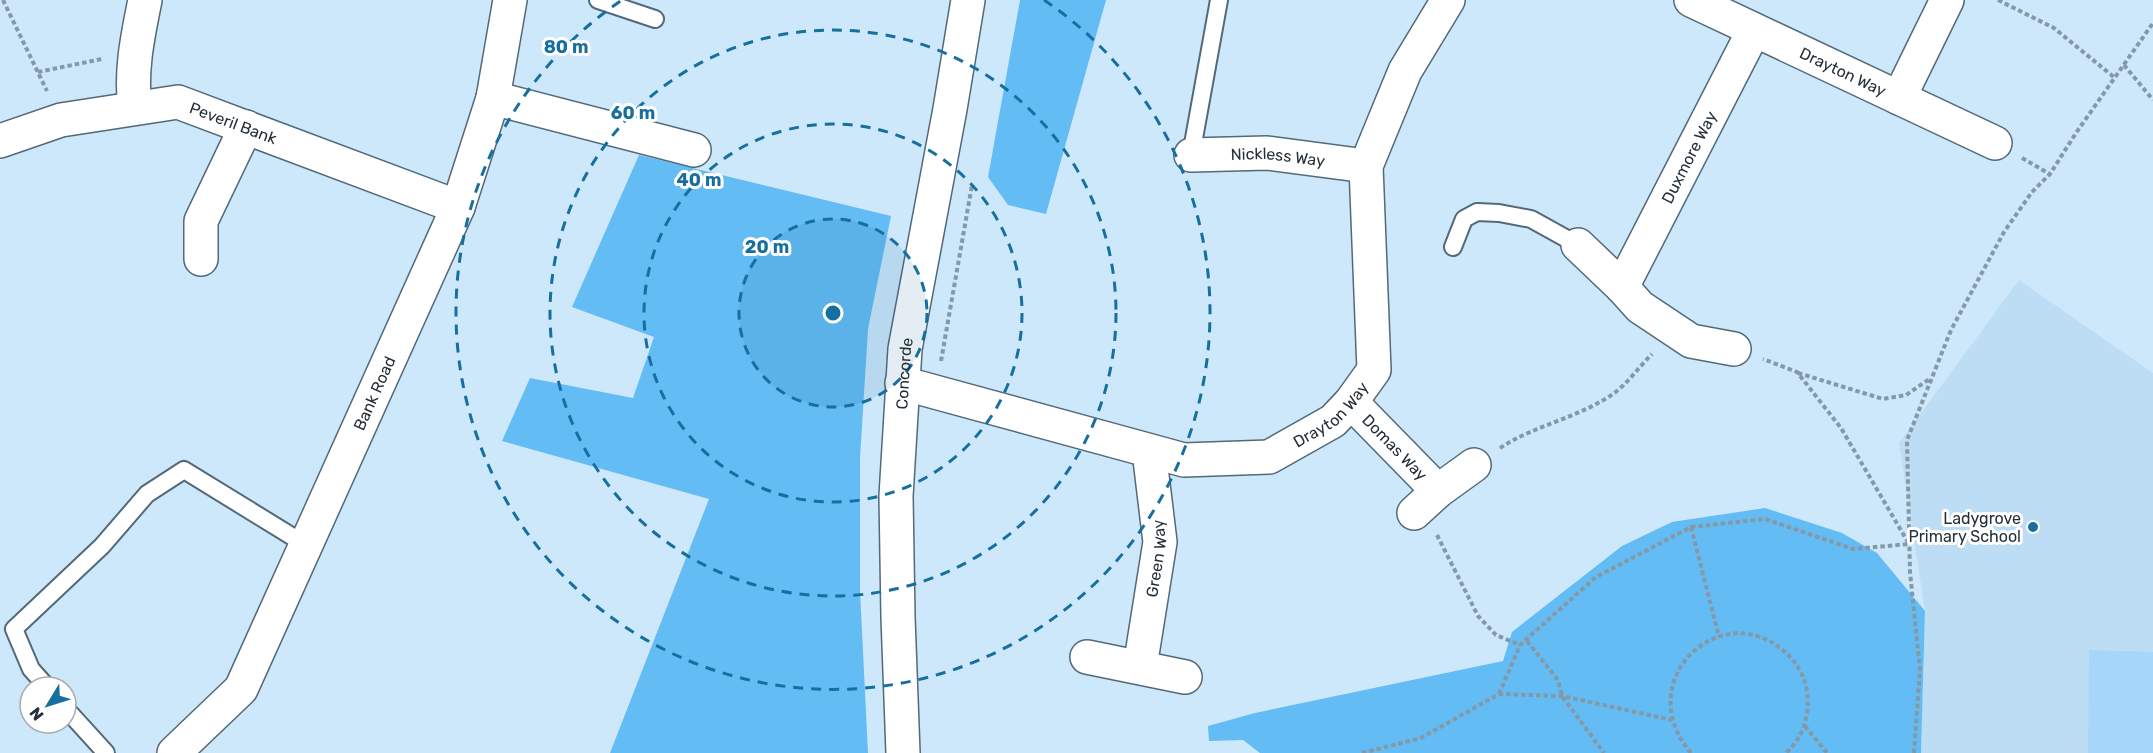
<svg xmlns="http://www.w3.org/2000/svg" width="2153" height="753" font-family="Rubik,sans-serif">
<rect width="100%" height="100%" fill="#cee8fb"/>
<polygon fill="#bdddf4" points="2019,280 2153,373 2153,753 1921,753 1925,611 1899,443"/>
<polygon fill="#a6d7f9" points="2089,650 2153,652 2153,753 2088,753"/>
<g fill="#63bcf4">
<polygon points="1020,0 1106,0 1046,214 1008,205 988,177"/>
<polygon points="639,155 891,216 868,329 860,458 860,591 868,753 610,753 709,499 502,441 530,378 633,398 654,337 572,307"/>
<polygon points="1765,508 1842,533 1877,553 1925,611 1921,753 1260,753 1243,740 1209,741 1208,726 1255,713 1503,661 1512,632 1622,546 1672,522"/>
</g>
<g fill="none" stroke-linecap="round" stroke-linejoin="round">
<defs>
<g id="service">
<polyline points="598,0 655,19"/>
<polyline points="1191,155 1219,0"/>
<polyline points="1453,247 1464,219 1477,212 1499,213 1531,219 1578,245"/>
<polyline points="47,687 31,669 14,629 102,546 147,494 184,470 306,545"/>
<polyline points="66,709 106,753"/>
</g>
<g id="minor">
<path id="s1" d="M1691 0 1995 143"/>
<polyline points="493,98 694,150"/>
<polyline points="1899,98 1947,0"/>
<path d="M135 107C130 71 138 35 145 0"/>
<path id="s2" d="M0 141 61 120 178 102 458 207"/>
<path id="s3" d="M1191 155 1267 153 1366 166"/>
<polyline points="1578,245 1622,287 1640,307 1691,341 1734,349"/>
<polyline points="201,259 201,221 246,127"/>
<path id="s4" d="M1622 287 1754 30"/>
<path id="s5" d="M902 383 1184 460 1269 457 1333 421 1351 402 1374 370 1366 166 1405 71 1448 0"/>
<path id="s6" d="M1351 402 1438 491"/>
<polyline points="1414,513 1438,491 1474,465"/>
<polyline points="1087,657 1185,677"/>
<path id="s7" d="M1140 667 1160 542 1149 451"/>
<path id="s8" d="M174 753 241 689 458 207 493 98 510 0"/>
</g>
<g id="tertiary">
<path id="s9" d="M903 753 898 617 896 496 905 349 950 109 968 0"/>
</g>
</defs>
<use href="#service" stroke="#526979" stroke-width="20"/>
<use href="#minor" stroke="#526979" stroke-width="36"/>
<use href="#tertiary" stroke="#526979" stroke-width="36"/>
<g stroke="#8598a5" stroke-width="4" stroke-dasharray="4.5 3" stroke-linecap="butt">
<polyline points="3,0 47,91"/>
<polyline points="1998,0 2054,28 2115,78"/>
<polyline points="2124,65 2153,100"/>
<polyline points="38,72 102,59"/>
<polyline points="2022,158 2050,174"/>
<polyline points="941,361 972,185"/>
<polyline points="1798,373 1883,399 1906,395 1931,378"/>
<path d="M1500 448C1535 425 1578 418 1613 394 1627 384 1639 367 1652 354"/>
<polyline points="1691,527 1719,637"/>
<polyline points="1437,535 1478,616 1496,635 1520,645"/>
<polyline points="1527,641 1558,680 1562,696 1604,753"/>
<polyline points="1499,694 1520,645 1596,577 1691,527 1765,519 1853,549 1909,544 1841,428 1797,372 1763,359"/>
<polyline points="1805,726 1827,753"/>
<polyline points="1362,753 1421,738 1499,694 1562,696 1672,720"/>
<path d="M1691 753C1628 679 1725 592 1788 655 1798 665 1805 677 1807 691 1810 714 1804 737 1786 753"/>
<polyline points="1914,753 1920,670 1910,572 1907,440 1951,330 2004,232 2032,192 2050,174 2076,133 2153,23"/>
</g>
<use href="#service" stroke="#fff" stroke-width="16"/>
<use href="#minor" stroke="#fff" stroke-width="33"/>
<use href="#tertiary" stroke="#fff" stroke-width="33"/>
</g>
<circle cx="833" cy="313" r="94" fill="#166f9f" fill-opacity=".12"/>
<g fill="none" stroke="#166f9f" stroke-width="3" stroke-dasharray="10 8">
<circle cx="833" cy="313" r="94"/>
<circle cx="833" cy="313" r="189"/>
<circle cx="833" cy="313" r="283"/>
<path d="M1044 0A377 377 0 1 1 622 0"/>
</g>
<circle fill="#166f9f" stroke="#fff" stroke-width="2" cx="2033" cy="527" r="6"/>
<g text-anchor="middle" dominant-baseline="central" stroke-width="6" stroke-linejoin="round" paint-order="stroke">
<g font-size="16" fill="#263037" stroke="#fff">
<text stroke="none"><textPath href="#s1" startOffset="168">Drayton Way</textPath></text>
<text stroke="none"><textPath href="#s2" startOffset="242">Peveril Bank</textPath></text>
<text stroke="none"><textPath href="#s3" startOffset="87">Nickless Way</textPath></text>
<text stroke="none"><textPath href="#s4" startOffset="146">Duxmore Way</textPath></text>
<text stroke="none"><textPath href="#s9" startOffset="380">Concorde</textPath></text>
<text stroke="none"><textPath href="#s8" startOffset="417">Bank Road</textPath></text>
<text stroke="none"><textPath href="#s5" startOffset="453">Drayton Way</textPath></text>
<text stroke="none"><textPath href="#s6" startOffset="63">Domas Way</textPath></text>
<text stroke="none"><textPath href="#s7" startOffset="110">Green Way</textPath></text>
</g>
<g font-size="16" fill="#263037" stroke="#fff" text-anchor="end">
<text x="2021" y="518">Ladygrove<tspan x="2021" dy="18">Primary School</tspan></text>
</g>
</g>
<circle cx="833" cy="313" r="9" fill="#166f9f" stroke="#fff" stroke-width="3"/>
<g font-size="18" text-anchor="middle" font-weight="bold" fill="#166f9f" stroke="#fff" stroke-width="6" stroke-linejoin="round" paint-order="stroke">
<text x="566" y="53">80 m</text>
<text x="633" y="119">60 m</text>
<text x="699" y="186">40 m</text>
<text x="767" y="253">20 m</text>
</g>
<g transform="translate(48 705) rotate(232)"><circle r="28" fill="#ffffff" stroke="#a8acaf" stroke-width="1.5"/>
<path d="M0-4.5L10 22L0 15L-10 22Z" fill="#166f9f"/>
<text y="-9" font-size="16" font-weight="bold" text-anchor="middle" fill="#263037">N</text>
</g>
</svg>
